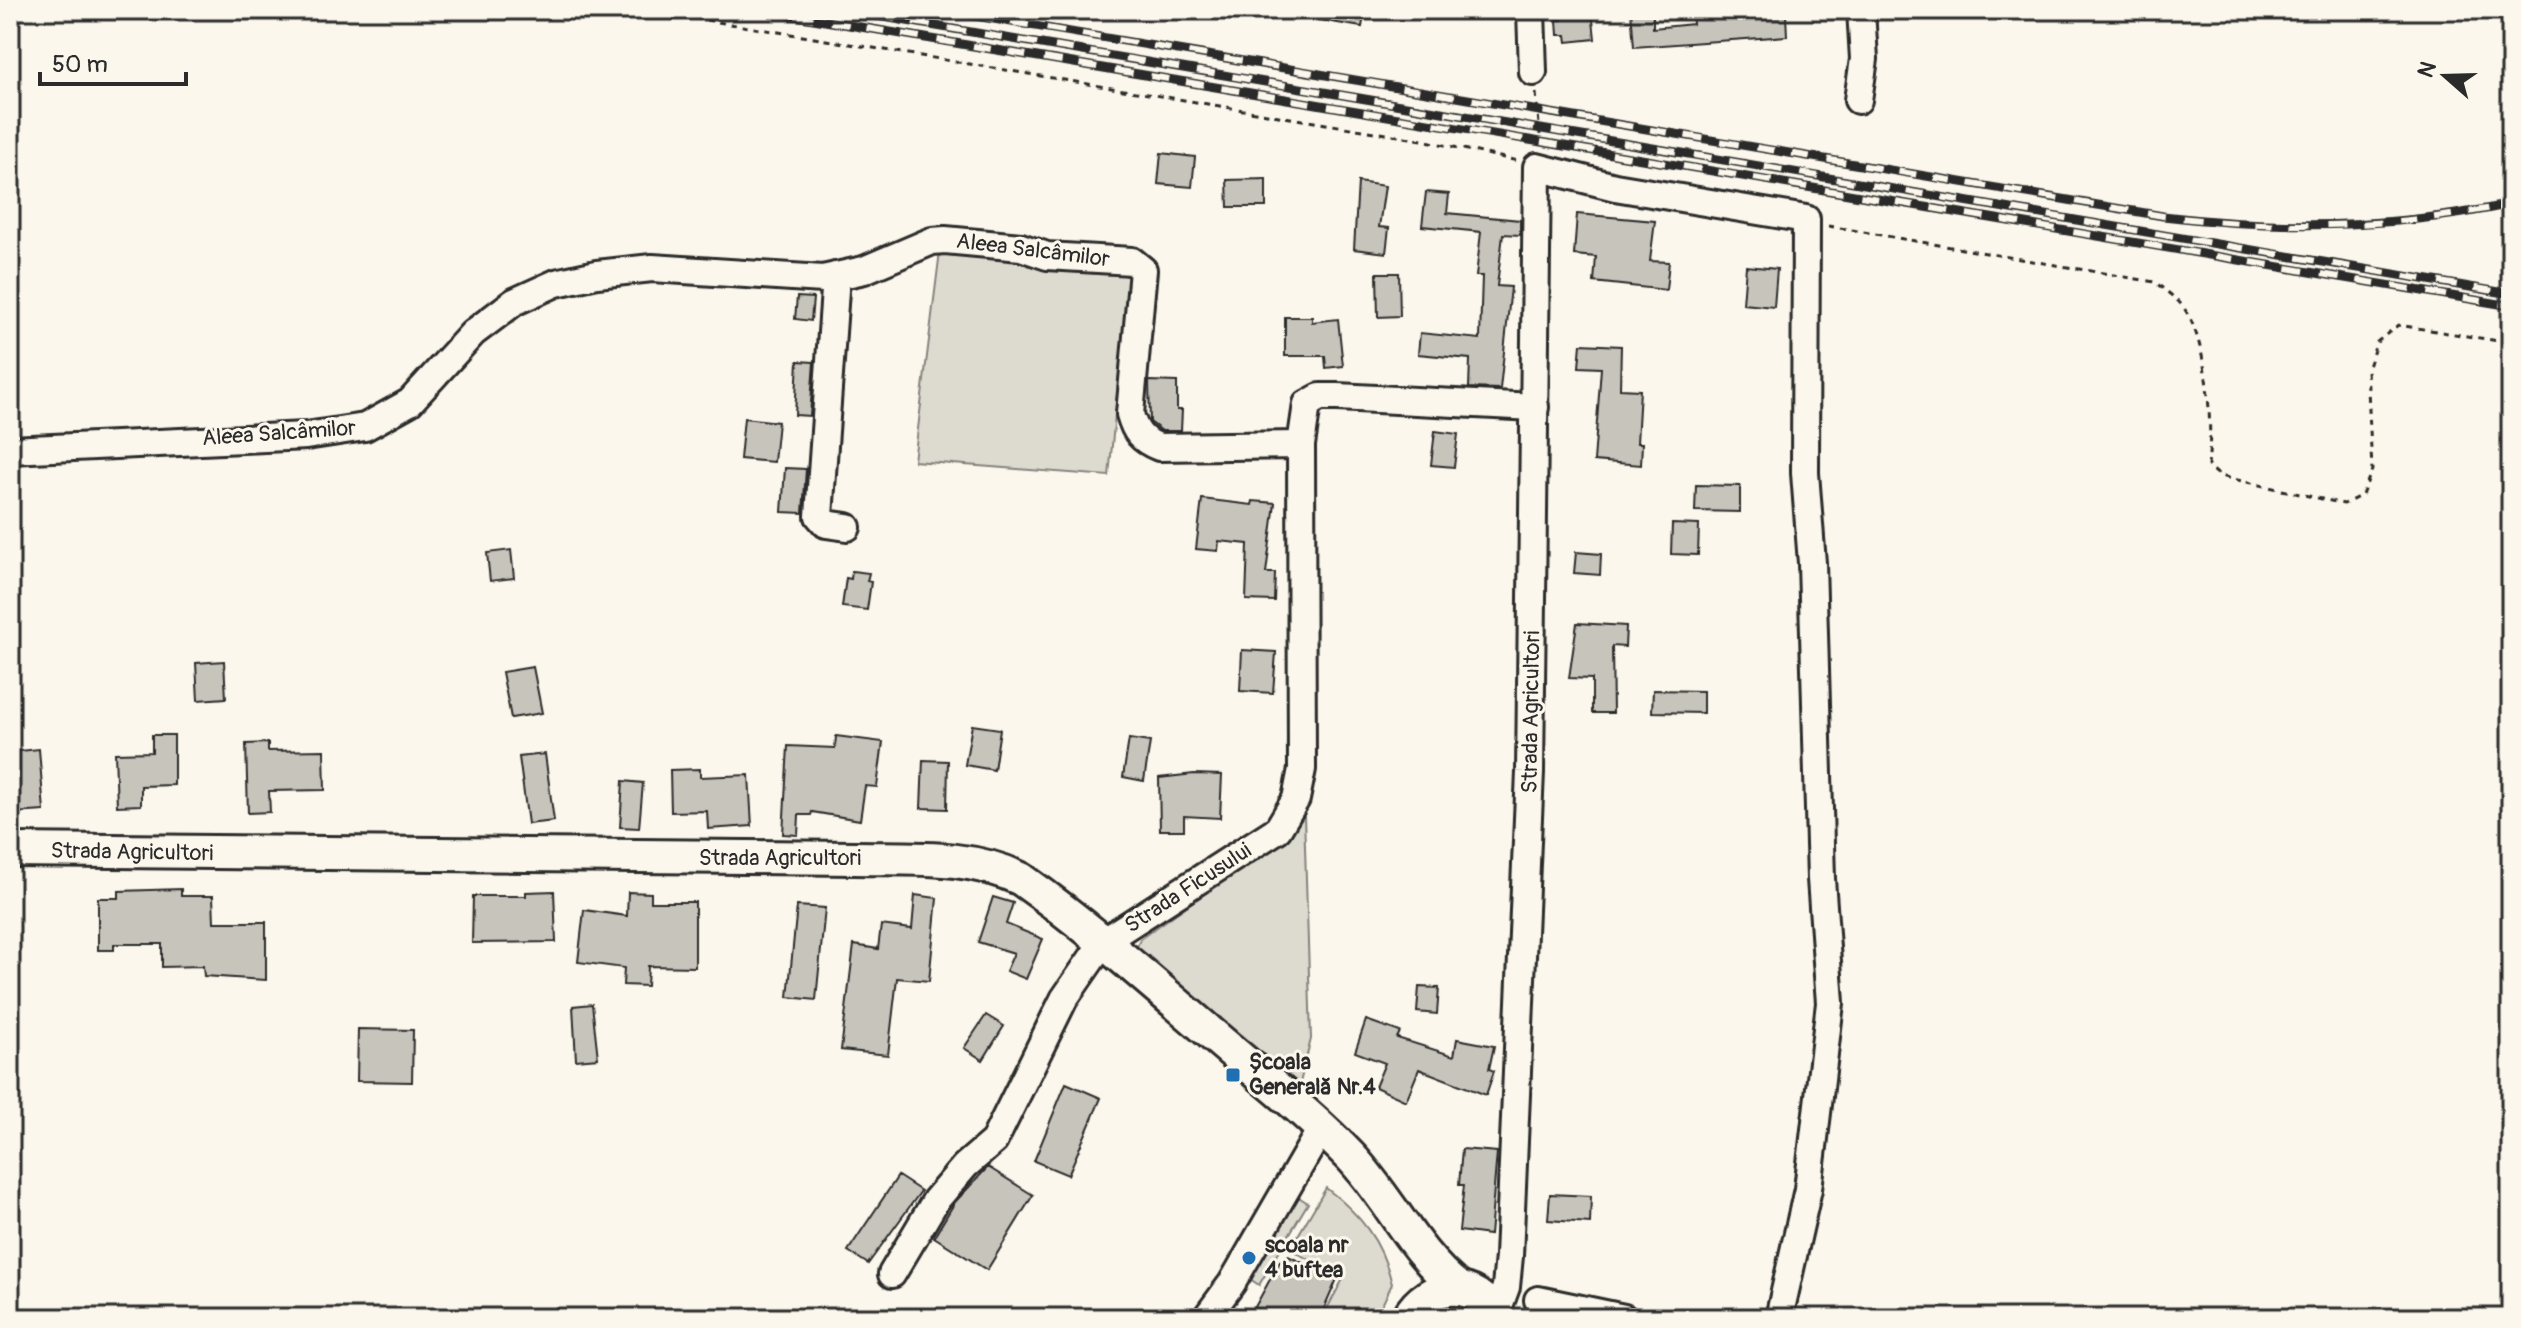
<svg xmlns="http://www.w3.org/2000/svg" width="2521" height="1328" font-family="Pangolin,sans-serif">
<rect width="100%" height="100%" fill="#fbf7ec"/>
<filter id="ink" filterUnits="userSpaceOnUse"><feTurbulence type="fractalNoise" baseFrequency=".0125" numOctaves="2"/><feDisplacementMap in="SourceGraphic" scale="16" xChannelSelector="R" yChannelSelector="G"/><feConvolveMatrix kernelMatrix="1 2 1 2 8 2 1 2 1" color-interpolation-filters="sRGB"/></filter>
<g filter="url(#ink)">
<g fill="#dddad0" stroke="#84827e" stroke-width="2">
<polygon points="940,251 1129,271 1109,476 914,461"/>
<polygon points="1304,815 1311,1039 1299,1087 1137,947 1140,939 1263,852"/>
<path d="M1326 1188C1360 1214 1382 1241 1392 1284L1376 1318H1322L1343 1279 1290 1249Z"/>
<polygon points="1297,1196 1308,1203 1259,1285 1250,1279"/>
</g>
<g fill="#c7c4bc" stroke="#2b2b2b" stroke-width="2">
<polygon points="1314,10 1365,10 1362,27 1313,19"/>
<polygon points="1562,10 1592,10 1595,39 1567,42 1566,35 1558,35 1557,20 1562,20"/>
<polygon points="1631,10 1653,10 1653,28 1693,24 1692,10 1715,10 1715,18 1786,15 1787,36 1634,47"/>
<polygon points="1161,153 1195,157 1192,187 1158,184"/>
<polygon points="1266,179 1266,207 1228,207 1227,180"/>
<polygon points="1358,182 1385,186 1379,227 1389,228 1386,253 1354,249"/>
<polygon points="1426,192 1449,194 1447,213 1520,220 1520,235 1503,234 1497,286 1511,287 1500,389 1469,388 1470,359 1418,354 1420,333 1480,339 1482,276 1476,276 1481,232 1422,226"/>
<polygon points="1577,214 1655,221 1650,261 1669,262 1666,290 1594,282 1596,257 1574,255"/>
<polygon points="1746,266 1777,269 1774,307 1743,304"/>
<polygon points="1377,273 1399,273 1400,316 1378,317"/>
<polygon points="797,297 813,298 811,321 795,319"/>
<polygon points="1285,317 1312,317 1312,322 1338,319 1343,366 1326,368 1325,356 1285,356"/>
<polygon points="1581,344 1621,346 1620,389 1640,390 1637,443 1642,443 1641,465 1594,461 1601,368 1579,367"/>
<polygon points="798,361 814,362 810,416 795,415"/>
<polygon points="1149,381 1177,382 1177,410 1182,410 1181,431 1162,431 1150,422"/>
<polygon points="744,418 778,422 774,462 740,459"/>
<polygon points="1435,431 1458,434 1454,467 1431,465"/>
<polygon points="785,468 806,469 803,513 782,512"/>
<polygon points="1696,485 1740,486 1740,512 1695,511"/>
<polygon points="1202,499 1252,505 1253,501 1275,503 1266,573 1275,573 1274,601 1246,600 1248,544 1219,541 1218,551 1196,549"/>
<polygon points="1672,524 1699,525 1698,555 1671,554"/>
<polygon points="511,550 514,578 490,581 487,553"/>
<polygon points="1576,552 1601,554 1600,575 1574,573"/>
<polygon points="852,571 869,573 867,581 871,582 867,610 842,607 846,578 851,579"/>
<polygon points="1577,623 1626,626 1625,647 1612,646 1613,713 1592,713 1592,679 1569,678"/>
<polygon points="1242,650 1276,652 1273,693 1240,691"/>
<polygon points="224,661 226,698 198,700 196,663"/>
<polygon points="533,667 542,713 511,718 502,672"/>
<polygon points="1653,690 1703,691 1703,713 1652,712"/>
<polygon points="972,725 1000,729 994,770 965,765"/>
<polygon points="152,735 174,735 174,785 141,786 141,805 117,806 115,753 152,752"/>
<polygon points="836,736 883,742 877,787 865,786 860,820 812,812 811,815 799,815 798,835 783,834 788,746 835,748"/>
<polygon points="1129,739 1150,742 1144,781 1123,777"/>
<polygon points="268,743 268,751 324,750 325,790 269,791 270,812 248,813 246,744"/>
<polygon points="39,749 44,811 15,813 10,752"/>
<polygon points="545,754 554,821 528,824 519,757"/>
<polygon points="923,760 948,761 947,809 921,808"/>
<polygon points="700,769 700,777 749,775 752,826 708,829 707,811 671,812 670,770"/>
<polygon points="1194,774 1222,775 1220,818 1184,816 1184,830 1160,830 1159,778"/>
<polygon points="623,781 643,783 639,828 620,827"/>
<polygon points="181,889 181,896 213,896 214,922 266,922 266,980 204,976 203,966 162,967 162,944 114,944 114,950 98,950 98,898 119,898 119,891"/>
<polygon points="554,891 556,942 472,943 473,896 526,896 526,892"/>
<polygon points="628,892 651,893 651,902 695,902 695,967 648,966 647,986 623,985 624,968 578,962 584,910 627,916"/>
<polygon points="915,895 937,898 929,981 897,978 888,1055 841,1050 854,945 878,949 881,925 912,929"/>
<polygon points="993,897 1013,903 1006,924 1043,939 1026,979 1006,971 1014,953 978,942"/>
<polygon points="797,906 825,908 816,1000 788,997"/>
<polygon points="1419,987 1439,988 1437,1014 1417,1012"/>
<polygon points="592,1004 598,1058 576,1060 573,1006"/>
<polygon points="986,1015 1004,1026 983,1060 964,1048"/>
<polygon points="1366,1020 1400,1032 1397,1038 1454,1056 1457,1039 1494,1046 1489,1069 1494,1071 1486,1095 1419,1069 1406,1101 1375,1087 1385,1063 1355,1052"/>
<polygon points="358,1029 413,1030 412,1082 357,1081"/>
<polygon points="1066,1083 1101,1098 1068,1175 1034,1161"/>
<polygon points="1462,1149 1497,1152 1490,1235 1459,1231 1464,1185 1459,1185"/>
<polygon points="988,1167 1033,1195 987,1270 934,1237 955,1202"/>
<polygon points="898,1176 921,1191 868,1264 848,1251"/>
<polygon points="1550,1194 1591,1196 1590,1223 1548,1220"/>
<polygon points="1288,1256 1337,1279 1320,1318 1249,1318 1280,1261 1284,1263"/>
</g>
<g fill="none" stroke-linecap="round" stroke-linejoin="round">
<defs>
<g id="minor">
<polyline points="1531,10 1533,72"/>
<polyline points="1858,100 1864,59 1861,10"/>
<polyline points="836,276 819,516 826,524 847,527"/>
<path d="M10 450 306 436 365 427 410 402 473 333 514 302 556 283 597 274 652 268 823 279 864 270 932 241 945 240 1021 247 1047 256 1132 261 1143 270 1130 414C1135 432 1141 440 1159 447L1301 445"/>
<polyline points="892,1274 936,1200 965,1166 994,1141 1064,999 1104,941 1278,829 1296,799 1302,769 1301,445 1307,404 1320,397 1337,397 1535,407"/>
<polyline points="1538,1300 1624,1318"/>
<polyline points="1495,1317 1506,1287 1509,1256 1530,772 1537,167 1615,187 1806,219 1805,473 1812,563 1821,879 1830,1003 1808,1189 1779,1318"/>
<polyline points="1206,1318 1232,1283 1321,1129"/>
</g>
<g id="major">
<path d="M10 850 855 858C911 859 970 854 1021 879 1089 927 1151 982 1214 1036 1260 1076 1309 1113 1351 1157 1390 1199 1413 1252 1458 1288"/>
<path d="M1408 1318C1428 1281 1477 1277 1495 1318"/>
</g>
</defs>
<use href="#minor" stroke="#2b2b2b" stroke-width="32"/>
<use href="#major" stroke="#2b2b2b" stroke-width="38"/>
<g stroke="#2b2b2b" stroke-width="3" stroke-dasharray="6 6" stroke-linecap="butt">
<polyline points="647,10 1422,140 1518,161"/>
<polyline points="1536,93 1541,145"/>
<path d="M1828 226 2155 282C2163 289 2172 295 2179 302 2208 332 2213 426 2208 466L2220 476 2344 504 2362 495 2372 470 2367 369 2377 342 2398 325 2511 343"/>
</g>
<use href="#minor" stroke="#fbf7ec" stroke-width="26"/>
<use href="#major" stroke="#fbf7ec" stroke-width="32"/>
<defs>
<g id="rail">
<polyline points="760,10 2511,306"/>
<polyline points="842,10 2511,294"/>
<path d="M940 10 2163 216C2281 230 2395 229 2511 204"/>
</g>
</defs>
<use href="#rail" stroke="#2b2b2b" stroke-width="9"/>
<use href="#rail" stroke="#fbf7ec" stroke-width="6" stroke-dasharray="18" stroke-linecap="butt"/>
</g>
</g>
<g fill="#1f6fb2" stroke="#fbf7ec" stroke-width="3">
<rect x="1225" y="1067" width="16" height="16" rx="4"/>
<circle cx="1249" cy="1258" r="8"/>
</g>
<g text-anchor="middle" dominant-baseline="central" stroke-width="6" stroke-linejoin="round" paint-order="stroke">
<g font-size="22" fill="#2b2b2b" stroke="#fbf7ec">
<text transform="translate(1033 250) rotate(7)">Aleea Salcâmilor</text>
<text transform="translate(279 433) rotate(-4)">Aleea Salcâmilor</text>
<text transform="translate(1531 712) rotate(-89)">Strada Agricultori</text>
<text transform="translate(132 852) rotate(1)">Strada Agricultori</text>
<text x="780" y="858">Strada Agricultori</text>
<text transform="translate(1188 888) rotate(-33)">Strada Ficusului</text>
</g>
<g font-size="22" font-weight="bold" fill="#2b2b2b" stroke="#fbf7ec" text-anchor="start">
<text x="1249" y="1062">Școala<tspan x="1249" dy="25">Generală Nr.4</tspan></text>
<text x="1265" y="1245">scoala nr<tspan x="1265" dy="25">4 buftea</tspan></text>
</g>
</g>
<rect width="2521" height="1328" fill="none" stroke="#fbf7ec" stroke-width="40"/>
<rect x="20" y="20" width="2481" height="1288" fill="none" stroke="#2b2b2b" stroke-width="3" filter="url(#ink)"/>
<g transform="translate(2445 76) rotate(290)" stroke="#fbf7ec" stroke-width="6" paint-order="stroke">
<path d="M0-6L14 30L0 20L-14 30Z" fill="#2b2b2b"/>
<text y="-12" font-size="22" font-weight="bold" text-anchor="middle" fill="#2b2b2b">N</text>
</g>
<path d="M40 72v12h146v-12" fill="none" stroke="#2b2b2b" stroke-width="4"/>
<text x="52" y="72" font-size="24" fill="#2b2b2b" stroke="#fbf7ec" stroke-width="6" paint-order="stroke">50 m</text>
</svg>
